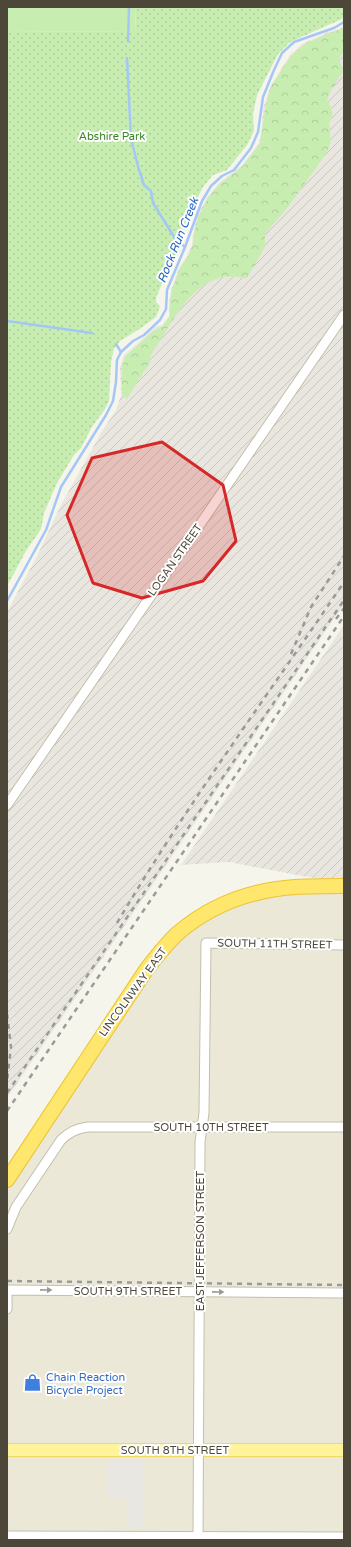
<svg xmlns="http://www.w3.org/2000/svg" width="351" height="1547" font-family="'Varela Round',sans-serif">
<defs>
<pattern id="industrial-furrows" width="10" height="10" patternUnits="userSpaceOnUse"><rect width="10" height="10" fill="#e9e6df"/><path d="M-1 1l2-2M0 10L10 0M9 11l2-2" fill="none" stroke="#cac7c0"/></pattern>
<pattern id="forest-crowns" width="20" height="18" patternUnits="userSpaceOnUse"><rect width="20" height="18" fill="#c8edb1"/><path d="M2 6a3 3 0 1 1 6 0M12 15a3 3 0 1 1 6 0" fill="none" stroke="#adcd99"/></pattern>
<pattern id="park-dots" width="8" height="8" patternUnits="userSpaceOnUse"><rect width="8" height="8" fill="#c8edb1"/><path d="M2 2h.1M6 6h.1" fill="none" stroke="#adcd99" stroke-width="1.8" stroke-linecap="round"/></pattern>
</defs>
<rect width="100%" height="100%" fill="#f6f5eb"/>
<polygon fill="#ebe8d8" points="260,893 344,893 344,1540 7,1540 7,1182 178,935"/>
<g fill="url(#industrial-furrows)">
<polygon points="344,27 344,604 7,1098 7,612 37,556 62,503 102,431 116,410 121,395 120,367 124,356 152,330 157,326 162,325 169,316 169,303 171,290 179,268 187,256 192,245 193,234 197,217 207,197 219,183 242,165 259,143 262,128 263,109 270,87 290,55 302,44 326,33"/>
<polygon points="344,625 344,878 318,879 229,862 181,865"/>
</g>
<polygon fill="#c8edb1" points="7,7 136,7 135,32 7,31"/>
<path fill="url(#forest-crowns)" d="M344 28V50L339 59 343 71C338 80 330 90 327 100 332 108 335 116 329 123L331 142 326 154 288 207 265 234V247L247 278C238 277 227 275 219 278 188 286 168 330 151 355L150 362 127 399 122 394V367L125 357 153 331 163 326 170 316V304L172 290 180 268 188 256 193 245 194 234 198 217 208 198 220 184 243 166 260 143 265 109 271 86 291 56 303 45 327 34Z"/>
<polygon fill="url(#park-dots)" points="136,7 344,7 344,18 290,42 278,54 257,95 253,114 254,131 247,145 227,170 213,175 203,187 186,221 184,235 178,252 167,271 156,298 156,302 160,306 156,317 141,328 120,341 114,349 111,362 109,401 105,409 92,427 81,448 74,455 57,483 44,513 41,529 26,551 7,586 7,31 135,32"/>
<polygon fill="#e8e7e2" points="107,1459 143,1459 143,1528 128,1528 128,1497 107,1497"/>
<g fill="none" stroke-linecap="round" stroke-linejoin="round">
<g stroke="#a4c7f7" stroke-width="2.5">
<polyline points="128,41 129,7"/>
<polyline points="127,58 131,139 139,170 144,185 151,191 153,203 176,240 185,247"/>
<polyline points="7,321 92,333"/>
<polyline points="116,344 121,352"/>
<polyline points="7,601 46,530 61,487 106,415 113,401 116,382 117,360 121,352 133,341 144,335 160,320 166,309 167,290 185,247 202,201 211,186 222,176 234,170 251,148 258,132 263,97 274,70 282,53 294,42 334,28 344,22"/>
</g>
<defs>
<g id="minor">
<polyline points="7,805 344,315"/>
<path d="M7 1229 16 1207 61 1140C69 1132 77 1128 88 1127H344"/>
<polyline points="7,1309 7,1290 344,1293"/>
<polyline points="7,1536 344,1537"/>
<polyline points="198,1540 200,1142 204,1113 206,943 344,945"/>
</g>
<polyline id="major" points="7,1450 344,1450"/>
<path id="highway" d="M7 1180 146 970C156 957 166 944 178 933 211 905 252 890 295 887 311 886 328 886 344 886"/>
</defs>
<use href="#minor" stroke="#c3bfac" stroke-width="11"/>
<use href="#major" stroke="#eeda61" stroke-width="14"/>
<use href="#highway" stroke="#ebc431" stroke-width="16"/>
<use href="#minor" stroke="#fff" stroke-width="9"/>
<use href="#major" stroke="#fff39b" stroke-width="12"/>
<use href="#highway" stroke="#ffe66d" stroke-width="14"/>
<g stroke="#9a9a9a" stroke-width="2.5" stroke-dasharray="5 5" stroke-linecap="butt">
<polyline points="336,619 344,608"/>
<polyline points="291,654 311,607 344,556"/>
<path d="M117 923C186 806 268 695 344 582"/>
<polyline points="7,1014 11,1047 7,1081"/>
<polyline points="7,1093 344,600"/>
<polyline points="7,1111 344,616"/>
<polyline points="7,1281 344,1285"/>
</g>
</g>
<defs><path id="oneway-solid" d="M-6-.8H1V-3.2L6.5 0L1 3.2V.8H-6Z"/></defs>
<g fill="#9d9a92">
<use href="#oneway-solid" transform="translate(46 1290) rotate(1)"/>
<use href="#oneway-solid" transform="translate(218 1292) rotate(1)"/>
</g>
<path fill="#d62828" fill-opacity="0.2" stroke="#d62828" stroke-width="3" stroke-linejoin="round" d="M162 442 223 485 236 541 203 581 142 598 93 583 67 515 92 458Z"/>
<defs>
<symbol id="shop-bare" viewBox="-9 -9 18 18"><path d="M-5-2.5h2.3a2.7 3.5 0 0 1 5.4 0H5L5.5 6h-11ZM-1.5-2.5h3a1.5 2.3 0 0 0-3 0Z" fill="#3f7fe0" stroke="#fff" stroke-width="2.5" paint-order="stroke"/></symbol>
</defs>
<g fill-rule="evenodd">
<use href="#shop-bare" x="20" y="1370" width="25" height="25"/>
</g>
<g text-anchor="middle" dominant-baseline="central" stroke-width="4" stroke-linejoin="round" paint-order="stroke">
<g font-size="11" fill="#398424" stroke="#fff">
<text x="112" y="136">Abshire Park</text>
</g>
<g font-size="11" fill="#4c4738" stroke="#fff">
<text transform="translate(175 560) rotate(-55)">LOGAN STREET</text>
<text transform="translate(275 944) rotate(1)">SOUTH 11TH STREET</text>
<text transform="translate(133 992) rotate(-54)">LINCOLNWAY EAST</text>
<text x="211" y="1127">SOUTH 10TH STREET</text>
<text transform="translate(200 1241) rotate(-90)">EAST JEFFERSON STREET</text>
<text x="128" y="1291">SOUTH 9TH STREET</text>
<text x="175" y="1450">SOUTH 8TH STREET</text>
</g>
<g font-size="11" fill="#366cbe" stroke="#fff" text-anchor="start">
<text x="46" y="1377">Chain Reaction<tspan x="46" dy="13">Bicycle Project</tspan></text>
</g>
<g font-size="12" font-style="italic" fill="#2667c2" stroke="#fff">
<text transform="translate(178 240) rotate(-68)">Rock Run Creek</text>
</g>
</g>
<rect width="351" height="1547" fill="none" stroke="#4c4738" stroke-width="16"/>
</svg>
